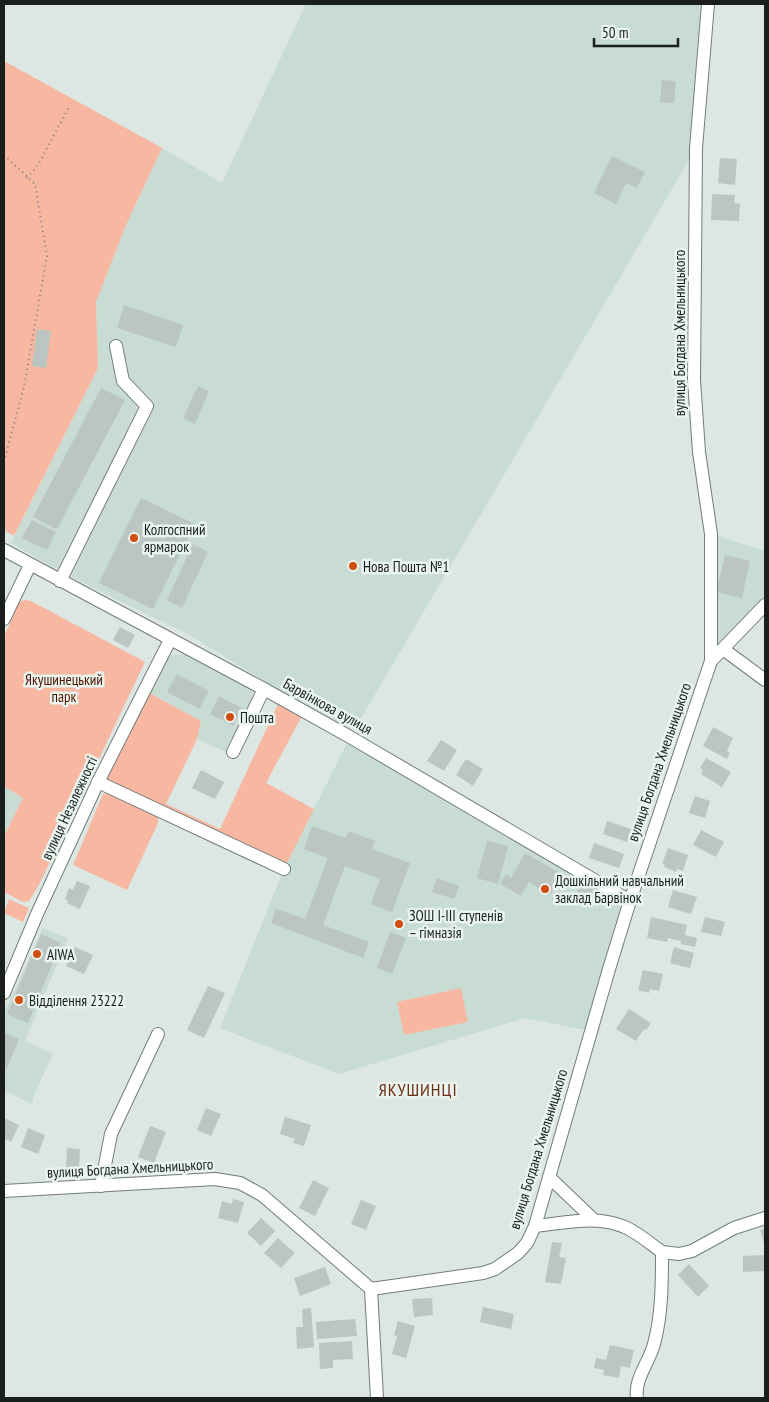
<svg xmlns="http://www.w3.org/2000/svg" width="769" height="1402" font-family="'PT Sans Narrow',sans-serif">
<rect width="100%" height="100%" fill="#dce6e2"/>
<g fill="#c9dcd3">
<polygon points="306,4 708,4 696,148 350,737 630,901 590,1031 525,1018 339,1074 220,1028 284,869 350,737 273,686 191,636 65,574 11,543 98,368 96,302 126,225 162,148 222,183"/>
<polygon points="711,534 765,551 765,605 711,661"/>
<polygon points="175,654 187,655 253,689 249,707 226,752 197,739 201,721 149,693 168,656"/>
<polygon points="4,786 23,798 4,836"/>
<polygon points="43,928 68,938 25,1041 53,1054 34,1095 32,1104 4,1091 4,1013"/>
</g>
<g fill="#f7b7a1">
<polygon points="4,61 162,148 126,225 96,302 98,368 14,536 4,530"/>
<polygon points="25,600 31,601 145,662 39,885 29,901 23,902 4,892 4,836 23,798 4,786 4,637 19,602"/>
<polygon points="149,693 201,721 197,739 166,804 220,829 279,702 302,716 266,783 314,809 286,865 107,783 107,777"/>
<polygon points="110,793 158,817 158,823 127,890 73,865 103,794"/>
<polygon points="9,899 29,908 23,922 4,913"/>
<polygon points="461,988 468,1022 404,1035 397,1002"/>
</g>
<g fill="#bbc5c1">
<polygon points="662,80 676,81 674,103 660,102"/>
<polygon points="612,156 645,172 637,188 626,183 616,204 594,193"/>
<polygon points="720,158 737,159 735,185 718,183"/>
<polygon points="712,194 735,195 734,203 740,204 739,221 711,220"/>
<polygon points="124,305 183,325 176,347 117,328"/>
<polygon points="37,329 51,331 46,368 32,366"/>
<polygon points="198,386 209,391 195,424 183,418"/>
<polygon points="101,388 125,400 57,529 33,517"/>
<polygon points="141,498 195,524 153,609 99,583"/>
<polygon points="32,520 56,532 47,550 22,538"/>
<polygon points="193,544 208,552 182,608 167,600"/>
<polygon points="725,555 750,561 742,598 716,592"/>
<polygon points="120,627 135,635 128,648 113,640"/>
<polygon points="177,674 209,691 199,709 167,692"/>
<polygon points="219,696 242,708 233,726 210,714"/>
<polygon points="713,727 733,738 727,751 730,753 727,759 703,746"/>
<polygon points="441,740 457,750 444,771 427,761"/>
<polygon points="706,758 731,772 722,787 701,774 703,770 700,768"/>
<polygon points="466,759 483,769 473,786 456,775"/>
<polygon points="201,770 224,782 215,799 192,788"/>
<polygon points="695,796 710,801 705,818 689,813"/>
<polygon points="607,821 631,829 627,842 603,834"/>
<polygon points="312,826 346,838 349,831 375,841 372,849 410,863 392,912 371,904 380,879 345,866 323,925 369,942 363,958 271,923 276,909 305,919 328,858 304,849"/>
<polygon points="701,830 724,842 716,857 693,845"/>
<polygon points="487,841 508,846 498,884 477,878"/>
<polygon points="594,843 624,854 619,868 589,858"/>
<polygon points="668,848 688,855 683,871 677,869 676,872 664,867 665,865 662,864"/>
<polygon points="525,853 562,874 550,895 529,882 521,896 500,884 506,874 511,878"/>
<polygon points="437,878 459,886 454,899 432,892"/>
<polygon points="77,881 90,886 80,909 67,903 68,901 65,899 69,888 73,890"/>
<polygon points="583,883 599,892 593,902 577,892"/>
<polygon points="673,890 697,897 691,914 668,907"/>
<polygon points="651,917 687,925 685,935 697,938 695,947 681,944 681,941 668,938 667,942 647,938"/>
<polygon points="705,917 725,922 721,936 701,932"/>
<polygon points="390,932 406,938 392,974 377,968"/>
<polygon points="41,934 61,943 28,1023 7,1014"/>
<polygon points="75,947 93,955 84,974 66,966"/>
<polygon points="674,947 694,953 690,968 670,963"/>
<polygon points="643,970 663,974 659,991 650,989 649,993 638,990"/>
<polygon points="208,986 225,993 204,1038 187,1030"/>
<polygon points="629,1009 651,1023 646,1030 644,1029 636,1041 616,1029"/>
<polygon points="4,1032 19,1039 6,1070 4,1069"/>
<polygon points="206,1108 221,1114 211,1136 197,1130"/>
<polygon points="285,1117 311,1125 304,1146 293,1143 295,1139 280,1134"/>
<polygon points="4,1118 19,1125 11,1142 4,1138"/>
<polygon points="150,1126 166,1132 154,1163 138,1157"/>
<polygon points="28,1128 45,1135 38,1154 21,1147"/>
<polygon points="67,1148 80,1149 79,1168 66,1167"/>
<polygon points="313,1180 329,1188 315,1216 299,1208"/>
<polygon points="233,1199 244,1202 238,1223 218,1218 222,1201 232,1204"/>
<polygon points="361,1200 376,1206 366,1230 351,1224"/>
<polygon points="261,1218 275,1231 261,1246 247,1233"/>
<polygon points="765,1228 765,1247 760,1230"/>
<polygon points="278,1238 295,1253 281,1268 264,1253"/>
<polygon points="552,1242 562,1243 559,1257 566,1258 561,1284 545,1282"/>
<polygon points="765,1255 765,1271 743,1272 743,1256"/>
<polygon points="689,1264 709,1286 698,1297 678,1275"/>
<polygon points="325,1267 331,1284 300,1296 294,1278"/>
<polygon points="432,1298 433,1315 414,1317 412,1299"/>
<polygon points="483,1307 514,1314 511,1329 480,1322"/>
<polygon points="311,1308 314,1347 297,1349 296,1327 303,1327 302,1309"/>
<polygon points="355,1319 357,1336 317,1339 316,1322"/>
<polygon points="398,1321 415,1326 406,1358 392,1354 397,1336 394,1335"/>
<polygon points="352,1341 353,1359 333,1360 333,1368 320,1369 319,1343"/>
<polygon points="610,1345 634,1350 630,1368 621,1366 619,1378 603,1375 604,1370 594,1368 596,1358 606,1360"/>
</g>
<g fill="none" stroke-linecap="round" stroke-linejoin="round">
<defs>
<g id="minor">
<polyline points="708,4 696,148 694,380 699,452 711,534 711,661"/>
<polyline points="4,550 264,689 350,737 630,901"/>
<polyline points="60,581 147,406 123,381 116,346"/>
<polyline points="4,619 30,565"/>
<polyline points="723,649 765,680"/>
<polyline points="233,752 264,689"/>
<polyline points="98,782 284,869"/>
<polyline points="4,993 37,914 98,782 170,640"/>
<polyline points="549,1177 594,1220"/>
<polyline points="101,1186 111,1134 158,1034"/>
<polyline points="4,1191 215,1179 240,1183 262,1195 371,1289 483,1273 495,1269 518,1253 527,1243 535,1226 609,969 630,901 711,661 765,605"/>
<path d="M535 1226C566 1223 598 1214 627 1228 639 1234 651 1244 662 1252 662 1282 662 1315 654 1344 649 1363 634 1379 637 1398"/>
<polyline points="662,1252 679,1254 692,1251 734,1228 765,1218"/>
<polyline points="371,1289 377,1398"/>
</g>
</defs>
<use href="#minor" stroke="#727c78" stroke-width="14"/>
<g stroke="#7b8280" stroke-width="2" stroke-dasharray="1 4" stroke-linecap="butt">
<polyline points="4,155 35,184 47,256 24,387 4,461"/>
<polyline points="27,178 38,165 69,107"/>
</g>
<use href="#minor" stroke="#fff" stroke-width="12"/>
</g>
<g fill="#d34d11" stroke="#e9f4ef" stroke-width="2">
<circle cx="134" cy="538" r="5"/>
<circle cx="353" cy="566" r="5"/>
<circle cx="230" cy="717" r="5"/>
<circle cx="545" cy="889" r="5"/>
<circle cx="399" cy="924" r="5"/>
<circle cx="37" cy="954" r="5"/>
<circle cx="19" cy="1000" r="5"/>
</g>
<g text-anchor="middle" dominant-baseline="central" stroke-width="5" stroke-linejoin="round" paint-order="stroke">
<g font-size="15" fill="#1a1e1d" stroke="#e9f4ef">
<text transform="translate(679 333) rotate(-90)">вулиця Богдана Хмельницького</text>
<text transform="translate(328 706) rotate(29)">Барвінкова вулиця</text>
<text transform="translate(659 762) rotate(-71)">вулиця Богдана Хмельницького</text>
<text transform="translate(69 808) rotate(-65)">вулиця Незалежності</text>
<text transform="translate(538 1149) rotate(-73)">вулиця Богдана Хмельницького</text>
<text transform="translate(130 1168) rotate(-3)">вулиця Богдана Хмельницького</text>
</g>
<g font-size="15" fill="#1a1e1d" stroke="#e9f4ef" text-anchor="start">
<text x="144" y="529">Колгоспний<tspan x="144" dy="17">ярмарок</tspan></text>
<text x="363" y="566">Нова Пошта №1</text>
<text x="240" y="717">Пошта</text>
<text x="555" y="880">Дошкільний навчальний<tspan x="555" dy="17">заклад Барвінок</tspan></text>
<text x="409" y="915">ЗОШ І-ІІІ ступенів<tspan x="409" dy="17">– гімназія</tspan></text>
<text x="47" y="954">AIWA</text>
<text x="29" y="1000">Відділення 23222</text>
</g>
<g font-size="15" fill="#4f1400" stroke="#e9f4ef">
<text x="64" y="679">Якушинецький<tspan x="64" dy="17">парк</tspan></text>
</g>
<g font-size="18" letter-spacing="1" fill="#6f2e15" stroke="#e9f4ef">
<text x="418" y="1089">ЯКУШИНЦІ</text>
</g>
</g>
<rect width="769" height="1402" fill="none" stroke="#1a1e1d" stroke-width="10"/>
<path d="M594 38v8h84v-8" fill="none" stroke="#1a1e1d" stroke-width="2.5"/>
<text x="602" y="38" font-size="15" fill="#1a1e1d" stroke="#e9f4ef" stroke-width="4" paint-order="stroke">50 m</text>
</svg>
